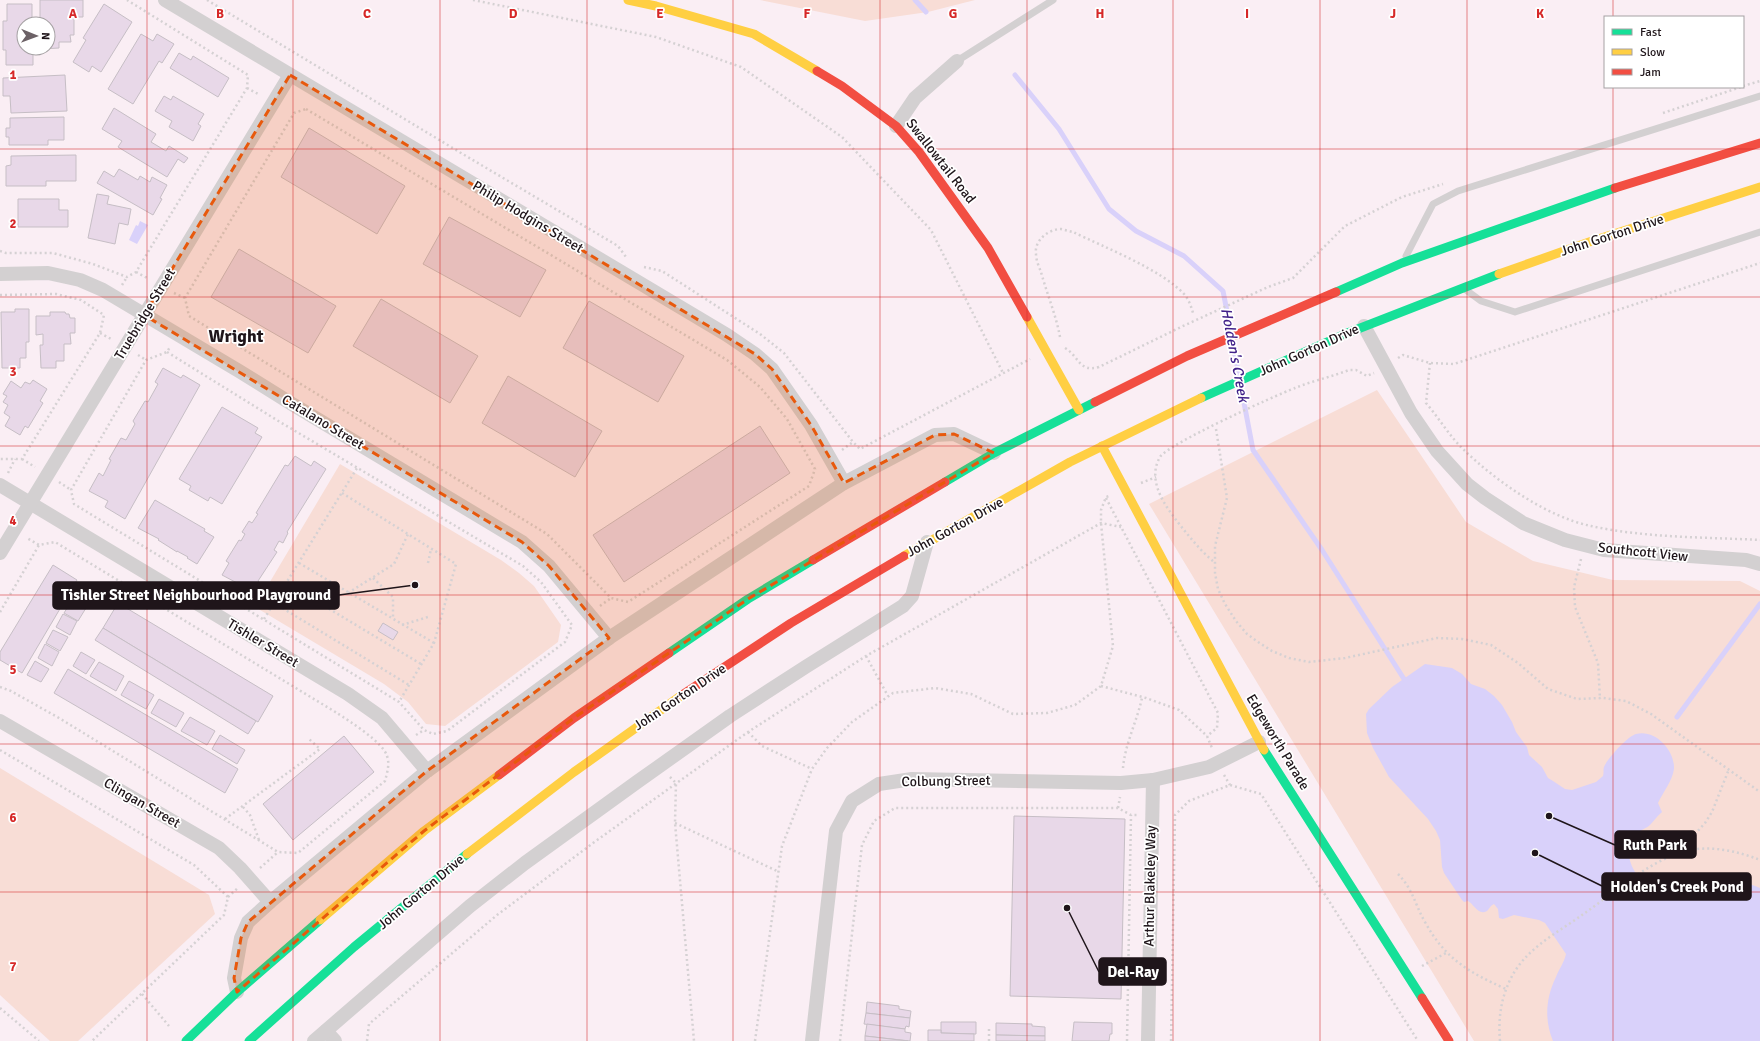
<svg xmlns="http://www.w3.org/2000/svg" width="1760" height="1041" font-family="Signika,sans-serif">
<rect width="100%" height="100%" fill="#faeef4"/>
<g fill="#f8ddd6">
<polygon points="760,0 975,0 928,12 865,21"/>
<polygon points="1377,390 1466,522 1533,561 1613,580 1740,581 1760,591 1760,1041 1474,1041 1149,504"/>
<polygon points="340,464 501,560 519,573 534,586 561,625 558,642 445,726 426,724 408,702 384,684 255,607"/>
<polygon points="0,768 209,895 215,914 78,1041 50,1041 0,995"/>
</g>
<g fill="#d9d1fa">
<polygon points="140,221 148,225 137,244 129,240 136,225 138,226"/>
<path d="M1425 664 1452 668 1462 674 1471 684 1485 689 1494 696 1502 705 1512 722 1516 732 1527 747 1529 755 1542 767 1548 778 1553 781 1565 789 1572 790 1596 782 1603 776C1604 773 1603 769 1604 767 1607 759 1628 736 1636 734 1656 729 1675 751 1674 769 1672 782 1663 792 1658 803L1662 812C1657 816 1654 821 1650 825 1647 828 1642 829 1640 832 1623 847 1628 863 1639 878 1645 887 1652 892 1664 893 1675 894 1683 889 1692 884 1714 874 1739 879 1760 888V1041H1553C1544 1020 1546 997 1556 977 1559 969 1564 963 1566 954L1545 923 1539 920 1514 915 1503 919 1499 918 1498 909 1494 904C1490 906 1490 908 1487 911 1478 916 1474 904 1468 901L1464 902 1462 900 1444 873 1442 867 1440 840 1436 831 1428 819 1389 777 1373 748 1367 733 1366 714 1369 709 1392 687Z"/>
</g>
<g fill="none" stroke-linecap="round" stroke-linejoin="round">
<g stroke="#d9d1fa" stroke-width="5">
<polyline points="915,0 926,12"/>
<polyline points="1015,75 1059,129 1109,209 1136,231 1184,256 1223,291 1231,332"/>
<polyline points="1232,341 1239,375"/>
<polyline points="1241,387 1253,450 1322,550 1404,679"/>
<polyline points="1677,717 1760,604"/>
</g>
</g>
<g fill="#e8d8e8" stroke="#c6bec5">
<polygon points="40,0 83,0 83,17 74,17 74,35 70,35 71,42 59,42 59,48 41,49 48,48 48,24 40,24"/>
<polygon points="7,4 32,4 32,24 24,24 24,48 33,48 33,65 6,65 6,50 3,50 3,21 7,21"/>
<polygon points="104,4 132,22 101,72 92,66 89,72 73,62 86,40 83,38"/>
<polygon points="141,34 153,41 157,34 174,44 162,63 159,61 133,104 108,89"/>
<polygon points="179,53 191,60 193,56 229,78 218,97 170,68"/>
<polygon points="65,75 67,111 11,113 10,96 3,96 3,78"/>
<polygon points="164,96 171,100 173,96 204,114 198,124 201,126 193,141 169,127 172,121 155,111"/>
<polygon points="114,108 156,134 151,142 166,151 169,146 188,158 184,163 178,159 167,177 118,147 122,141 102,129"/>
<polygon points="64,117 64,140 48,140 48,145 9,145 9,137 6,137 6,128 10,128 10,118"/>
<polygon points="309,128 405,186 377,234 281,177"/>
<polygon points="76,155 76,181 46,181 46,186 6,186 6,166 11,165 11,156"/>
<polygon points="119,169 138,180 140,176 150,182 152,177 167,185 160,198 162,199 153,215 97,183 104,171 114,177"/>
<polygon points="97,194 109,196 107,204 131,209 128,225 119,223 115,244 88,238"/>
<polygon points="18,199 59,199 59,210 68,210 68,227 18,227"/>
<polygon points="449,217 546,270 520,317 423,264"/>
<polygon points="239,249 336,306 308,353 211,297"/>
<polygon points="381,299 478,356 450,403 353,346"/>
<polygon points="589,301 684,356 658,402 563,348"/>
<polygon points="15,309 29,309 29,342 26,342 26,358 20,358 20,368 2,368 1,312 15,312"/>
<polygon points="50,312 65,312 66,314 69,314 70,318 75,318 75,333 70,333 71,344 64,344 64,361 56,361 56,368 41,368 40,345 43,345 43,334 36,335 36,316 50,316"/>
<polygon points="163,368 181,378 183,375 200,385 125,519 105,507 108,501 89,491 99,473 103,476 111,460 109,459 121,438 126,440 135,424 133,421 145,401 148,402 158,384 155,382"/>
<polygon points="508,376 602,431 575,477 482,423"/>
<polygon points="33,380 47,389 40,401 43,403 28,428 25,426 20,435 5,426 10,417 4,413 8,405 3,402 7,396 3,394 11,381 21,388 25,382 30,384"/>
<polygon points="222,407 258,428 255,433 262,437 222,504 210,497 208,501 189,490 191,486 179,479"/>
<polygon points="760,426 790,473 624,582 593,535"/>
<polygon points="295,456 311,466 314,461 326,469 287,532 288,533 283,543 279,541 274,550 277,552 258,581 259,582 250,597 237,589 239,584 222,575 229,563 226,561 239,540 241,541 245,534 242,532 249,521 252,523 258,514 256,513 285,465 288,466"/>
<polygon points="155,500 205,529 204,531 214,537 197,564 187,558 188,557 177,551 177,552 158,540 159,539 138,528"/>
<polygon points="53,565 77,580 22,673 0,660 0,652"/>
<polygon points="72,600 86,608 78,621 64,613"/>
<polygon points="118,603 273,696 258,722 103,628"/>
<polygon points="63,614 77,621 70,635 56,627"/>
<polygon points="383,623 398,632 393,640 378,631"/>
<polygon points="103,628 256,721 248,734 95,640"/>
<polygon points="53,630 68,637 60,651 46,643"/>
<polygon points="45,644 59,652 52,666 38,658"/>
<polygon points="81,652 95,660 86,674 73,666"/>
<polygon points="35,661 49,669 41,682 27,675"/>
<polygon points="99,662 124,676 116,691 90,676"/>
<polygon points="68,669 238,769 225,793 54,693"/>
<polygon points="129,681 154,695 146,709 121,695"/>
<polygon points="159,699 184,713 176,727 151,713"/>
<polygon points="190,717 215,731 207,745 181,731"/>
<polygon points="220,735 245,750 237,764 212,749"/>
<polygon points="344,736 374,772 293,840 263,804"/>
<polygon points="1014,816 1125,819 1121,999 1010,996"/>
<polygon points="867,1002 899,1006 899,1009 911,1011 910,1018 866,1013"/>
<polygon points="866,1013 910,1018 909,1027 906,1026 905,1029 864,1024"/>
<polygon points="941,1022 976,1022 976,1034 941,1033"/>
<polygon points="1074,1022 1112,1023 1112,1034 1110,1034 1109,1041 1072,1041"/>
<polygon points="996,1023 1032,1024 1032,1026 1045,1027 1045,1036 996,1035"/>
<polygon points="867,1024 905,1029 905,1032 911,1033 910,1041 865,1036"/>
<polygon points="928,1030 941,1030 941,1033 974,1034 974,1041 928,1041"/>
<polygon points="996,1035 1045,1036 1045,1041 996,1041"/>
<polygon points="865,1036 908,1041 865,1041"/>
</g>
<g fill="none" stroke-linecap="round" stroke-linejoin="round">
<g stroke="#d5d1d3" stroke-width="2.5" stroke-dasharray="2 3" stroke-linecap="butt">
<polyline points="207,0 461,153 618,246 626,257"/>
<polyline points="473,0 656,37 741,67 842,137 931,230 1003,373"/>
<polyline points="1743,86 1760,81"/>
<polyline points="247,88 260,95"/>
<polygon points="306,109 727,360 760,387 787,419 815,469 809,486 628,602 611,598 547,534 189,316 185,298 294,113"/>
<polyline points="1663,113 1741,87"/>
<polyline points="0,251 6,253 53,253 93,264 127,277 136,272 247,88 248,75 127,0"/>
<polyline points="644,267 662,271 760,334 784,353 853,442 860,449 1030,359"/>
<polyline points="136,272 149,279"/>
<polyline points="122,285 127,277"/>
<polyline points="174,293 185,298"/>
<polyline points="0,295 56,294 81,300 104,315 100,333 22,459 0,459"/>
<polyline points="100,333 113,340"/>
<path d="M1060 337C1056 315 1047 294 1041 272 1039 267 1036 260 1036 254 1034 241 1048 229 1061 229 1065 230 1069 231 1073 232 1104 247 1162 270 1184 294 1189 300 1191 306 1193 313"/>
<path d="M1065 348C1079 356 1079 373 1099 367L1181 327 1268 287 1293 278 1345 226 1402 197 1443 184"/>
<polyline points="167,352 280,422 523,566 541,582 572,625 565,642 447,731 433,734 424,730 399,702 74,504 71,490 146,360 167,352 170,347"/>
<polyline points="138,355 146,360"/>
<polyline points="1398,358 1403,355 1430,363 1454,364 1760,263"/>
<path d="M1430 363 1426 403C1439 418 1450 437 1464 450 1496 481 1547 517 1591 526 1646 538 1704 537 1760 540"/>
<polyline points="1216,429 1227,498 1215,546 1215,573 1218,589 1225,604 1236,621 1247,634 1258,642 1272,651 1289,658 1309,662 1345,658 1437,638 1462,639 1491,645 1518,663 1548,689 1577,699 1603,698 1626,701 1651,714 1760,792"/>
<polyline points="842,450 853,442"/>
<polyline points="22,459 35,467"/>
<polyline points="8,473 15,459"/>
<polyline points="59,482 71,490"/>
<polyline points="1141,483 1156,477"/>
<polyline points="342,493 456,564 434,643 399,702"/>
<polyline points="1106,498 1218,713 1217,728 1207,736"/>
<polyline points="1581,559 1574,587 1575,607 1598,663 1600,699"/>
<path d="M1213 561C1202 552 1193 541 1184 530 1169 511 1145 483 1160 457 1168 444 1274 396 1295 388 1312 381 1331 377 1349 370H1356L1367 376 1374 373"/>
<polyline points="299,563 434,643"/>
<polyline points="428,563 431,549"/>
<polyline points="373,578 393,597 393,619"/>
<polyline points="286,583 421,664"/>
<polyline points="348,593 394,564 408,534"/>
<polyline points="274,603 409,685"/>
<polyline points="600,606 611,598"/>
<polyline points="0,612 39,545"/>
<polyline points="264,619 357,468"/>
<polyline points="402,625 428,617"/>
<polyline points="866,656 888,696"/>
<polyline points="1101,686 1146,698 1179,710 1207,736 1212,748"/>
<path d="M0 687 11 691 59 718 278 852 298 853 385 781C387 773 390 764 387 756 383 742 349 721 337 713L55 542 39 545 27 538"/>
<polyline points="748,732 762,746 812,769"/>
<polyline points="416,735 424,730"/>
<polyline points="0,750 194,865 228,897 224,915 92,1041"/>
<path d="M1123 768C1125 744 1137 721 1142 698"/>
<polyline points="1224,775 1230,785"/>
<polyline points="670,777 676,783 675,823 694,1041"/>
<polyline points="243,807 250,815 259,840"/>
<polyline points="1118,808 1120,797"/>
<polyline points="225,819 320,749 309,739"/>
<polyline points="675,823 777,871"/>
<polyline points="1678,853 1705,823 1712,812 1729,769"/>
<polyline points="260,868 278,852"/>
<path d="M1398 874C1413 889 1415 905 1425 922 1445 959 1470 973 1506 989"/>
<polyline points="228,897 239,887"/>
<polyline points="1422,966 1446,953"/>
<polyline points="142,994 169,1026"/>
<polyline points="0,1008 39,1041"/>
<polyline points="367,1041 369,1024 497,915 593,843 748,732 866,656 1101,523 1121,527"/>
<polyline points="755,1041 782,846 812,769 827,748 852,722 893,693 935,688 971,694 1013,714 1047,713 1075,705 1101,686 1113,646 1101,523 1101,510 1106,497 1109,496"/>
<polyline points="840,1041 862,845 874,821 895,808 1118,808 1131,815 1138,815"/>
<polyline points="989,1041 989,1026"/>
<polyline points="1127,1041 1131,815"/>
<polyline points="1171,1041 1175,815 1189,801 1230,785 1261,794 1418,1041"/>
<path d="M1500 1041C1498 1018 1501 997 1512 976 1516 969 1521 962 1526 957 1542 940 1564 928 1582 915 1614 893 1648 861 1686 851 1709 845 1738 851 1760 860"/>
</g>
<g stroke="#d3d0d1" stroke-width="7">
<polyline points="957,61 1053,0"/>
<polyline points="1406,256 1433,204 1458,191 1760,96"/>
<polyline points="1466,290 1481,301 1515,312 1760,232"/>
</g>
<g stroke="#d3d0d1" stroke-width="14">
<polyline points="165,0 727,335 755,354 772,369 811,425 844,483"/>
<polyline points="896,126 915,98 957,61"/>
<polyline points="0,274 48,273 80,280 103,290 239,371 292,404 522,542 549,566 609,638"/>
<polyline points="1364,326 1411,413 1437,451 1467,484 1485,498 1523,523 1565,540 1604,550 1746,560 1760,564"/>
<polyline points="0,485 348,694 382,718 427,771"/>
<polyline points="0,553 290,75"/>
<polyline points="0,721 219,848 240,868 270,902"/>
<polyline points="237,992 234,978 241,938 248,922 270,902 427,771 609,638 844,483 935,435 954,434 994,453"/>
<polyline points="326,1031 335,1041"/>
<polyline points="314,1041 470,906 525,863 637,782 730,716 807,666 903,606 912,596 927,542"/>
<polyline points="812,1041 836,831 852,801 879,784 912,779 1121,783 1153,780 1209,767 1259,742"/>
<polyline points="1148,1041 1153,780"/>
</g>
<g stroke="#16e098" stroke-width="9">
<polyline points="1336,292 1402,263 1615,188"/>
<polyline points="1201,398 1345,334 1499,274"/>
<polyline points="945,482 994,453 1095,402"/>
<polyline points="669,653 748,599 813,560"/>
<polyline points="1264,750 1422,998"/>
<polyline points="186,1041 237,992 320,920"/>
<polyline points="249,1041 354,947 467,854"/>
</g>
<g stroke="#ffcf43" stroke-width="9">
<polyline points="628,0 656,6 754,34 817,71"/>
<polyline points="1499,274 1592,241 1760,187"/>
<polyline points="1027,317 1079,410"/>
<polyline points="1102,446 1264,750"/>
<polyline points="904,556 1070,462 1201,398"/>
<polyline points="467,854 574,772 682,695"/>
<polyline points="320,920 424,831 499,775"/>
</g>
<g stroke="#f24e42" stroke-width="9">
<polyline points="817,71 842,86 896,126 919,152 988,248 1027,317"/>
<polyline points="1615,188 1760,143"/>
<polyline points="1095,402 1187,356 1336,292"/>
<polyline points="813,560 945,482"/>
<polyline points="682,695 791,623 904,556"/>
<polyline points="499,775 574,718 669,653"/>
<polyline points="1422,998 1449,1041"/>
</g>
</g>
<path fill="#e8590c" fill-opacity="0.2" stroke="#e8590c" stroke-width="3" stroke-dasharray="8 5" stroke-linejoin="round" d="M290 75 755 354 772 369 811 425 844 483 935 435 954 434 994 453 748 599 574 718 424 831 237 992 234 978 241 938 248 922 427 771 609 638 549 566 522 542 144 315Z"/>
<path fill="none" stroke="#d62828" stroke-width="1" stroke-opacity="0.55" d="M147 0V1041M293 0V1041M440 0V1041M587 0V1041M733 0V1041M880 0V1041M1027 0V1041M1173 0V1041M1320 0V1041M1467 0V1041M1613 0V17M1613 87V1041M0 149H1760M0 297H1760M0 446H1760M0 595H1760M0 744H1760M0 892H1760"/>
<g text-anchor="middle" dominant-baseline="central" stroke-width="3.5" stroke-linejoin="round" paint-order="stroke">
<g font-size="14" fill="#1f151a" stroke="#fff">
<text transform="translate(941 161) rotate(52)">Swallowtail Road</text>
<text transform="translate(528 217) rotate(31)">Philip Hodgins Street</text>
<text transform="translate(1612 235) rotate(-18)">John Gorton Drive</text>
<text transform="translate(145 314) rotate(-59)">Truebridge Street</text>
<text transform="translate(1309 350) rotate(-24)">John Gorton Drive</text>
<text transform="translate(323 422) rotate(31)">Catalano Street</text>
<text transform="translate(955 527) rotate(-29)">John Gorton Drive</text>
<text transform="translate(1643 552) rotate(6)">Southcott View</text>
<text transform="translate(263 643) rotate(31)">Tishler Street</text>
<text transform="translate(680 697) rotate(-34)">John Gorton Drive</text>
<text transform="translate(1278 742) rotate(59)">Edgeworth Parade</text>
<text transform="translate(946 781) rotate(-1)">Colbung Street</text>
<text transform="translate(142 803) rotate(30)">Clingan Street</text>
<text transform="translate(1150 886) rotate(-89)">Arthur Blakeley Way</text>
<text transform="translate(421 892) rotate(-40)">John Gorton Drive</text>
</g>
<g font-size="15" font-style="italic" fill="#412189" stroke="#fff">
<text transform="translate(1235 355) rotate(79)">Holden's Creek</text>
</g>
<g font-size="18" font-weight="bold" fill="#1f151a" stroke="#fff">
<text x="236" y="336">Wright</text>
</g>
</g>
<g font-size="13" text-anchor="middle" font-weight="bold" fill="#d62828" stroke="#fff" stroke-width="3.5" stroke-linejoin="round" paint-order="stroke">
<text x="73" y="18">A</text>
<text x="220" y="18">B</text>
<text x="367" y="18">C</text>
<text x="513" y="18">D</text>
<text x="660" y="18">E</text>
<text x="807" y="18">F</text>
<text x="953" y="18">G</text>
<text x="1100" y="18">H</text>
<text x="1247" y="18">I</text>
<text x="1393" y="18">J</text>
<text x="1540" y="18">K</text>
<text x="13" y="79">1</text>
<text x="13" y="228">2</text>
<text x="13" y="376">3</text>
<text x="13" y="525">4</text>
<text x="13" y="674">5</text>
<text x="13" y="822">6</text>
<text x="13" y="971">7</text>
</g>
<path fill="none" stroke="#1f151a" stroke-width="1.5" d="M415 585L339 595M1549 816L1615 845M1535 853L1602 886M1067 908L1099 972"/>
<g fill="#1f151a" stroke="#fff" stroke-width="1.5">
<circle cx="415" cy="585" r="4"/>
<circle cx="1549" cy="816" r="4"/>
<circle cx="1535" cy="853" r="4"/>
<circle cx="1067" cy="908" r="4"/>
</g>
<g fill="#1f151a" stroke="#1f151a" stroke-width="1.5">
<rect x="53" y="582" width="286" height="27" rx="4"/>
<rect x="1615" y="831" width="81" height="27" rx="4"/>
<rect x="1602" y="873" width="149" height="27" rx="4"/>
<rect x="1099" y="958" width="67" height="27" rx="4"/>
</g>
<g font-size="15" text-anchor="middle" font-weight="bold" fill="#fff">
<text x="196" y="600">Tishler Street Neighbourhood Playground</text>
<text x="1655" y="850">Ruth Park</text>
<text x="1677" y="892">Holden's Creek Pond</text>
<text x="1133" y="977">Del-Ray</text>
</g>
<rect x="1604" y="16" width="140" height="72" fill="#ffffff" stroke="#a5a1a3"/>
<rect x="1612" y="29" width="20" height="6" fill="#16e098" stroke="#a5a1a3"/>
<text x="1640" y="36" font-size="12" fill="#1f151a">Fast</text>
<rect x="1612" y="49" width="20" height="6" fill="#ffcf43" stroke="#a5a1a3"/>
<text x="1640" y="56" font-size="12" fill="#1f151a">Slow</text>
<rect x="1612" y="69" width="20" height="6" fill="#f24e42" stroke="#a5a1a3"/>
<text x="1640" y="76" font-size="12" fill="#1f151a">Jam</text>
<g transform="translate(36 36) rotate(91)"><circle r="19" fill="#ffffff" stroke="#a5a1a3"/>
<path d="M0-3L7 15L0 10L-7 15Z" fill="#6c6166"/>
<text y="-6" font-size="11" font-weight="bold" text-anchor="middle" fill="#1f151a">N</text>
</g>
</svg>
